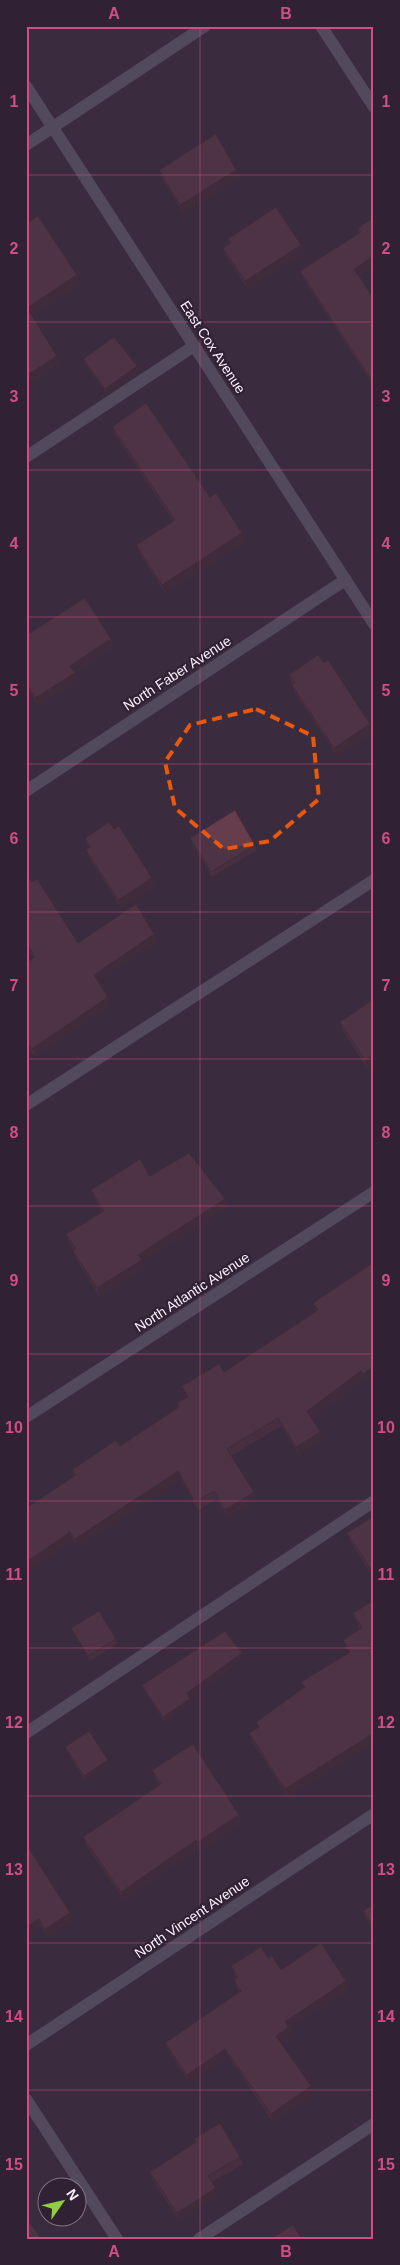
<svg xmlns="http://www.w3.org/2000/svg" width="400" height="2265" font-family="Helvetica,sans-serif">
<rect width="100%" height="100%" fill="#3b2b3e"/>
<g fill="none" stroke-linecap="round" stroke-linejoin="round">
<g stroke="#706f81" stroke-width="12">
<polyline points="321,26 374,107"/>
<polyline points="26,86 374,624"/>
<polyline points="26,145 205,26"/>
<polyline points="26,457 194,346"/>
<polyline points="26,791 345,580"/>
<polyline points="26,1105 374,880"/>
<polyline points="26,1417 374,1192"/>
<polyline points="26,1733 374,1501"/>
<polyline points="26,2045 374,1814"/>
<polyline points="26,2099 117,2239"/>
<polyline points="199,2239 374,2124"/>
</g>
</g>
<g fill="#573442">
<polygon points="159,170 236,170 239,178 183,213 162,178"/>
<polygon points="374,217 374,266 359,275 374,299 374,387 303,278 300,271 359,233 358,228"/>
<polygon points="26,223 77,275 80,283 31,315 57,356 60,364 32,382 26,373"/>
<polygon points="228,239 304,253 248,289 226,256 223,248 230,243"/>
<polygon points="83,359 137,366 139,371 107,394 85,364"/>
<polygon points="112,427 210,497 242,533 245,542 165,593 139,553 136,545 173,521 115,435"/>
<polygon points="30,633 111,639 114,647 75,673 78,681 38,706 31,694 26,697"/>
<polygon points="324,663 370,724 373,733 337,756 295,693 289,675"/>
<polygon points="114,829 152,878 155,886 121,908 89,858 86,850 89,848 85,838"/>
<polygon points="190,838 255,845 257,850 212,877 192,843"/>
<polygon points="26,873 78,943 154,934 157,942 98,981 110,1005 35,1057 26,1045 26,963 34,958 26,947"/>
<polygon points="374,999 374,1065 368,1069 343,1031 340,1022"/>
<polygon points="150,1176 228,1207 142,1262 145,1268 100,1297 76,1259 73,1251 74,1250 69,1243 66,1234 102,1212 94,1198 91,1190"/>
<polygon points="374,1262 366,1382 364,1379 312,1418 323,1440 299,1455 281,1426 231,1456 254,1492 257,1500 228,1518 217,1499 198,1510 181,1479 78,1547 73,1540 26,1572 74,1476 72,1470 120,1446 178,1408 177,1403 187,1397 182,1386 224,1372 317,1311 313,1303"/>
<polygon points="374,1516 374,1578 350,1541 347,1533"/>
<polygon points="374,1600 288,1797 252,1741 249,1733 258,1727 256,1722 304,1688 301,1682 349,1653 346,1648 343,1640 360,1629 356,1621 353,1613"/>
<polygon points="71,1628 116,1639 117,1644 90,1661 73,1632"/>
<polygon points="243,1658 190,1698 192,1703 164,1721 144,1690 142,1685"/>
<polygon points="65,1747 109,1764 85,1780 67,1752"/>
<polygon points="152,1770 242,1823 201,1850 199,1848 124,1900 86,1845 83,1837 159,1785 155,1778"/>
<polygon points="26,1844 70,1913 72,1920 48,1936 41,1926 30,1933 26,1927"/>
<polygon points="374,1904 374,1931 366,1919 363,1911"/>
<polygon points="268,1958 281,1970 346,1981 348,1989 289,2029 291,2035 280,2042 314,2094 273,2122 228,2056 189,2082 168,2050 165,2043 239,1992 237,1988 234,1980 237,1978 234,1974 231,1966"/>
<polygon points="194,2139 240,2157 243,2164 212,2182 216,2188 219,2195 179,2220 152,2179 150,2172 195,2143"/>
</g>
<g fill="#472b36">
<polygon points="236,170 239,178 183,213 180,205"/>
<polygon points="301,245 304,253 248,289 245,281"/>
<polygon points="374,256 374,266 357,276 354,269"/>
<polygon points="77,275 80,283 30,315 27,308"/>
<polygon points="57,356 60,364 32,382 29,374"/>
<polygon points="137,366 139,371 107,394 105,389"/>
<polygon points="242,533 245,542 165,593 162,585"/>
<polygon points="111,639 114,647 73,674 70,666"/>
<polygon points="75,673 78,681 38,706 35,698"/>
<polygon points="28,686 31,694 26,697 26,687"/>
<polygon points="370,724 373,733 337,756 334,748"/>
<polygon points="152,878 155,886 121,908 118,900"/>
<polygon points="154,934 157,942 96,982 94,975"/>
<polygon points="108,997 110,1005 35,1057 32,1049"/>
<polygon points="374,1054 374,1065 368,1069 365,1060"/>
<polygon points="225,1199 228,1207 142,1262 145,1268 100,1297 97,1288 138,1255"/>
<polygon points="374,1366 374,1376 366,1382 363,1374"/>
<polygon points="361,1371 364,1379 310,1419 307,1411"/>
<polygon points="320,1432 323,1440 299,1455 296,1447"/>
<polygon points="178,1471 181,1479 78,1547 75,1539"/>
<polygon points="254,1492 257,1500 228,1518 225,1510"/>
<polygon points="70,1532 73,1540 26,1572 26,1562"/>
<polygon points="242,1653 243,1658 189,1698 187,1693"/>
<polygon points="190,1699 192,1703 164,1721 163,1717"/>
<polygon points="374,1733 374,1743 288,1797 285,1789"/>
<polygon points="108,1760 109,1764 85,1780 84,1776"/>
<polygon points="239,1815 242,1823 201,1850 198,1842"/>
<polygon points="196,1840 199,1848 124,1900 121,1892"/>
<polygon points="70,1913 72,1920 48,1936 45,1929"/>
<polygon points="39,1919 41,1926 30,1933 28,1926"/>
<polygon points="346,1981 348,1989 289,2029 291,2035 279,2043 276,2036 285,2022"/>
<polygon points="225,2049 228,2056 189,2082 187,2075"/>
<polygon points="311,2086 314,2094 273,2122 271,2114"/>
<polygon points="216,2188 219,2195 179,2220 177,2213"/>
</g>
<g fill="#653d4d" stroke="#472b36">
<polygon points="216,134 236,170 180,205 159,170"/>
<polygon points="276,207 301,245 245,281 223,248 231,243 228,239"/>
<polygon points="38,216 77,275 27,308 57,356 29,374 26,370 26,223"/>
<polygon points="374,217 374,256 354,269 374,299 374,384 300,271 361,232 358,228"/>
<polygon points="114,337 137,366 105,389 83,359"/>
<polygon points="146,403 210,497 216,493 242,533 162,585 136,545 175,520 112,427"/>
<polygon points="85,598 111,639 70,666 75,673 35,698 28,686 26,687 26,627 30,633"/>
<polygon points="318,655 324,663 328,660 370,724 334,748 292,685 295,683 289,675"/>
<polygon points="235,810 255,845 211,872 190,838"/>
<polygon points="109,822 114,829 119,826 152,878 118,900 86,850 90,847 85,838"/>
<polygon points="26,873 32,882 37,879 78,943 136,904 154,934 94,975 108,997 32,1049 26,1041 26,963 35,957 26,943"/>
<polygon points="374,999 374,1054 365,1060 340,1022"/>
<polygon points="189,1153 225,1199 138,1255 142,1260 97,1288 73,1251 76,1249 66,1234 104,1211 91,1190 140,1159 150,1176"/>
<polygon points="374,1262 374,1366 363,1374 361,1371 307,1411 320,1432 296,1447 278,1418 227,1449 254,1492 225,1510 214,1491 195,1502 178,1471 75,1539 70,1532 26,1562 26,1508 76,1475 72,1470 116,1440 120,1446 179,1407 177,1403 188,1397 182,1386 219,1364 224,1372 318,1310 313,1303"/>
<polygon points="374,1516 374,1574 347,1533"/>
<polygon points="374,1600 374,1733 285,1789 249,1733 259,1727 256,1722 305,1687 301,1682 350,1652 343,1640 362,1628 353,1613"/>
<polygon points="99,1611 116,1639 88,1656 71,1628"/>
<polygon points="225,1631 242,1653 187,1693 190,1699 163,1717 142,1685"/>
<polygon points="89,1731 108,1760 84,1776 65,1747"/>
<polygon points="193,1744 239,1815 198,1842 196,1840 121,1892 83,1837 161,1784 152,1770"/>
<polygon points="26,1844 70,1913 45,1929 39,1919 28,1926 26,1924"/>
<polygon points="374,1904 374,1928 363,1911"/>
<polygon points="321,1943 346,1981 285,2022 288,2028 276,2036 311,2086 271,2114 225,2049 187,2075 165,2043 241,1991 234,1980 238,1977 231,1966 261,1947 268,1958 272,1956 281,1970"/>
<polygon points="220,2123 240,2157 208,2176 216,2188 177,2213 150,2172 196,2142 194,2139"/>
<polygon points="26,2217 41,2239 26,2239"/>
<polygon points="293,2225 302,2239 271,2239"/>
</g>
<path d="M0 0H400V2265H0ZM256 709 313 736 319 799 270 841 224 849 175 808 165 762 190 725Z" fill="#3b2b3e" fill-opacity=".55" fill-rule="evenodd"/>
<path fill="none" stroke="#e8590c" stroke-width="4" stroke-dasharray="10 6" stroke-linejoin="round" d="M256 709 313 736 319 799 270 841 224 849 175 808 165 762 190 725Z"/>
<path fill="none" stroke="#d04e84" stroke-width="1" stroke-opacity="0.55" d="M200 26V2239M26 175H374M26 322H374M26 470H374M26 617H374M26 764H374M26 912H374M26 1059H374M26 1206H374M26 1354H374M26 1501H374M26 1648H374M26 1796H374M26 1943H374M26 2090H374"/>
<g text-anchor="middle" dominant-baseline="central" stroke-width="4.5" stroke-linejoin="round" paint-order="stroke">
<g font-size="14" fill="#fbf0fd" stroke="#312134">
<text transform="translate(213 347) rotate(57)">East Cox Avenue</text>
<text transform="translate(177 673) rotate(-33)">North Faber Avenue</text>
<text transform="translate(192 1292) rotate(-33)">North Atlantic Avenue</text>
<text transform="translate(192 1917) rotate(-34)">North Vincent Avenue</text>
</g>
</g>
<rect width="400" height="2265" fill="none" stroke="#312134" stroke-width="55"/>
<g transform="translate(62 2202) rotate(56)"><circle r="24" fill="#312134" stroke="#827484"/>
<path d="M0-4L9 19L0 12L-9 19Z" fill="#90cd40"/>
<text y="-8" font-size="14" font-weight="bold" text-anchor="middle" fill="#fbf0fd">N</text>
</g>
<rect x="28" y="28" width="344" height="2210" fill="none" stroke="#d04e84" stroke-width="2"/>
<g font-size="16" text-anchor="middle" font-weight="bold" fill="#d04e84">
<text x="114" y="19">A</text>
<text x="286" y="19">B</text>
<text x="14" y="107">1</text>
<text x="386" y="107">1</text>
<text x="14" y="254">2</text>
<text x="386" y="254">2</text>
<text x="14" y="402">3</text>
<text x="386" y="402">3</text>
<text x="14" y="549">4</text>
<text x="386" y="549">4</text>
<text x="14" y="696">5</text>
<text x="386" y="696">5</text>
<text x="14" y="844">6</text>
<text x="386" y="844">6</text>
<text x="14" y="991">7</text>
<text x="386" y="991">7</text>
<text x="14" y="1138">8</text>
<text x="386" y="1138">8</text>
<text x="14" y="1286">9</text>
<text x="386" y="1286">9</text>
<text x="14" y="1433">10</text>
<text x="386" y="1433">10</text>
<text x="14" y="1580">11</text>
<text x="386" y="1580">11</text>
<text x="14" y="1728">12</text>
<text x="386" y="1728">12</text>
<text x="14" y="1875">13</text>
<text x="386" y="1875">13</text>
<text x="14" y="2022">14</text>
<text x="386" y="2022">14</text>
<text x="14" y="2170">15</text>
<text x="386" y="2170">15</text>
<text x="114" y="2257">A</text>
<text x="286" y="2257">B</text>
</g>
</svg>
